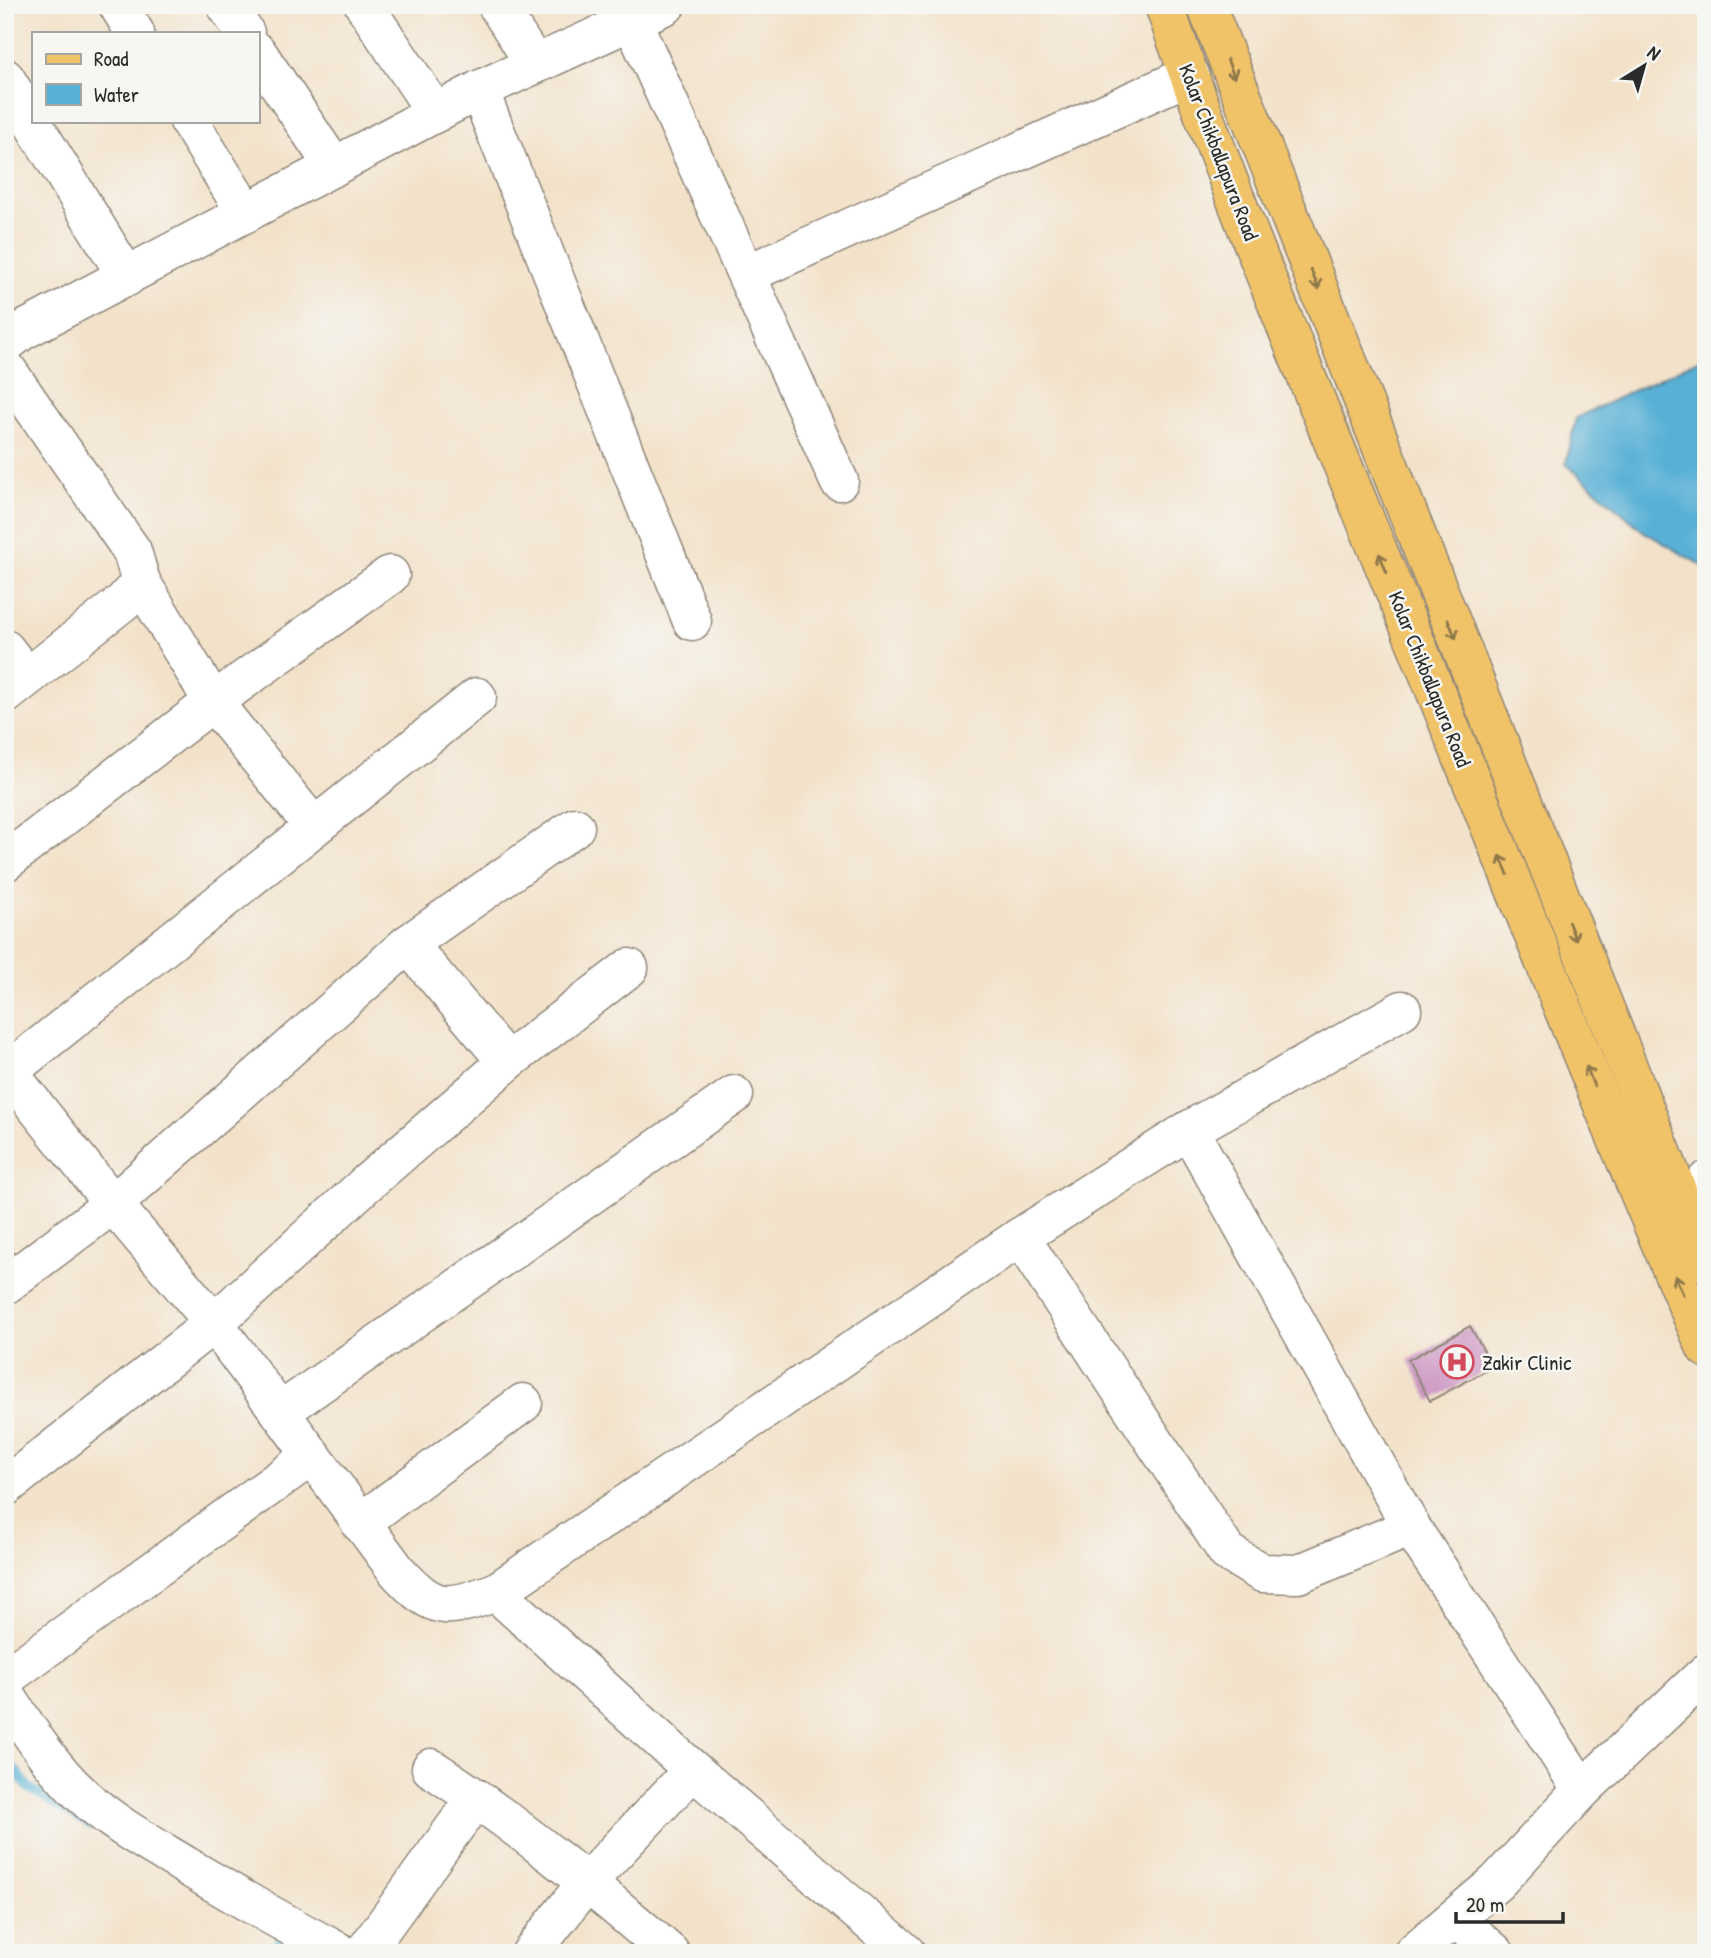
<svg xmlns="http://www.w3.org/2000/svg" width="1711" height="1958" font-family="'Patrick Hand',sans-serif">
<rect width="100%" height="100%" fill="#f6f6f2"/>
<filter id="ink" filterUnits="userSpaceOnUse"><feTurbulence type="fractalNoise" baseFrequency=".0143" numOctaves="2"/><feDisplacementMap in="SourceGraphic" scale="14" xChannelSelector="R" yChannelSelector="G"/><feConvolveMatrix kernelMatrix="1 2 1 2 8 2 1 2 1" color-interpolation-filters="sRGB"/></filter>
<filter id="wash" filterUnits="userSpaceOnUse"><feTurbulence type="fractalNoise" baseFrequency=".00686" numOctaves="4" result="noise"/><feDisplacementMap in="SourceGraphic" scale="28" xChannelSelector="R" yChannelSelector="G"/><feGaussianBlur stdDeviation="1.57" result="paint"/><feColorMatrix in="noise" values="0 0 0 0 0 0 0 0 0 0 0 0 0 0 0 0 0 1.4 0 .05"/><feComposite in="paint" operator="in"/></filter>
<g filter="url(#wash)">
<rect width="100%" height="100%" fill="#f3e2ca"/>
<polygon fill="#59b0d6" stroke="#426e80" stroke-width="2" points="1706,356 1706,568 1643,531 1566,464 1576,418"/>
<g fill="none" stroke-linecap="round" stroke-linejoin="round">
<g stroke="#59b0d6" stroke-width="10">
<polyline points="5,1757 29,1788 92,1826"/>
<polyline points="279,1941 298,1953"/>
</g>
</g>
<g id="blocks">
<polygon fill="#cd97c2" points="1470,1326 1493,1367 1430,1401 1408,1360"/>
</g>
</g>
<g filter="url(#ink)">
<use href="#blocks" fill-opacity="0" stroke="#8f867a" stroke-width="2"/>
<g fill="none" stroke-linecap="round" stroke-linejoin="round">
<defs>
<g id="minor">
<polyline points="118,5 135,33"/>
<polyline points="226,5 245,33"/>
<polyline points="364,5 436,113"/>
<polyline points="497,5 534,63"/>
<polyline points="625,5 839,481"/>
<polyline points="257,52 334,167"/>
<polyline points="5,78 127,277"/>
<polyline points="479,90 692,621"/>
<polyline points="189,121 246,213"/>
<polyline points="747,274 1190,75"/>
<polyline points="5,344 22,331 479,90 666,5"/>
<polyline points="5,367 132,551 141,582 123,602 5,695"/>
<polyline points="141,582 213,702 314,827"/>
<polyline points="5,649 27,677"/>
<polyline points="5,862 213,702 390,575"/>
<polyline points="408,944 507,1062"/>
<path d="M5 1068 113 1204 214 1323 397 1571C435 1612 445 1610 496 1592L1020 1237 1189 1130 1402 1010"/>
<polyline points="5,1074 477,697"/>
<polyline points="1189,1130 1411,1527 1582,1790"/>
<polyline points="1682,1209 1706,1181"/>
<polyline points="1020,1237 1227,1552 1262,1573 1298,1574 1411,1527"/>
<polyline points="5,1285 113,1204 408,944 575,827"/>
<polyline points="280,1412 734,1095"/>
<polyline points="5,1487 214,1323 367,1183 507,1062 629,968"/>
<polyline points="360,1523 523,1403"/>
<polyline points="496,1592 693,1770 906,1953"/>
<polyline points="5,1678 310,1457"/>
<path d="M5 1694C28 1729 51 1767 82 1795 113 1824 152 1845 188 1867 238 1897 289 1926 341 1953"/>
<path d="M431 1768C516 1823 594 1887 670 1953"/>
<polyline points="1455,1918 1495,1953"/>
<polyline points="364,1953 476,1798"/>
<polyline points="531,1953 587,1882 693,1770"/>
<polyline points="1413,1953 1497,1882 1582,1790 1706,1673"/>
</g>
<g id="major">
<path d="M1164 5C1240 223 1331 435 1418 648 1513 882 1604 1117 1706 1348"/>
<polyline points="1206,5 1706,1263"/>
</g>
</defs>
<use href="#minor" stroke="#8f867a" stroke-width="41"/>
<use href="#major" stroke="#8f867a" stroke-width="41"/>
<use href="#minor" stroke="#fff" stroke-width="38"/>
<use href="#major" stroke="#f0c369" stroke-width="38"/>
</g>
<defs><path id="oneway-shaft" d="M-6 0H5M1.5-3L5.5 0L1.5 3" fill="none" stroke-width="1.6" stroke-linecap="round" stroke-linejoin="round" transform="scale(1.75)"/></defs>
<g stroke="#8e774a">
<use href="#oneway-shaft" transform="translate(1231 69) rotate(68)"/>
<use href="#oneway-shaft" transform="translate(1315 280) rotate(68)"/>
<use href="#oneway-shaft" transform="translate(1383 563) rotate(-112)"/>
<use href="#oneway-shaft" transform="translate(1452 629) rotate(68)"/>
<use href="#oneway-shaft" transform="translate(1504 865) rotate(-113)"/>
<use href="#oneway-shaft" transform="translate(1572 931) rotate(68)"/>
<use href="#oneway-shaft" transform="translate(1590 1076) rotate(-111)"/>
<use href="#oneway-shaft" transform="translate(1679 1285) rotate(-113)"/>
</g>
</g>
<defs>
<symbol id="hospital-ring" viewBox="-11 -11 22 22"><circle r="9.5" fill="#f6f6f2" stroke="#d1495b" stroke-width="1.5"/><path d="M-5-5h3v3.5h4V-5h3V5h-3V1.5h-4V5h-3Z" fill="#d1495b"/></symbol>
</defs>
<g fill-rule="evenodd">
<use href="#hospital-ring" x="1438" y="1343" width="38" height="38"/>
</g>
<g text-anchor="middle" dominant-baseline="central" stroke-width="5" stroke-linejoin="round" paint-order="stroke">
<g font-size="21" fill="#2b2b2b" stroke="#f6f6f2">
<text transform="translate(1219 152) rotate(69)">Kolar Chikballapura Road</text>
<text transform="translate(1430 679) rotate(68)">Kolar Chikballapura Road</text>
</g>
<g font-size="21" fill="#2b2b2b" stroke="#f6f6f2" text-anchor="start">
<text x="1482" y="1362">Zakir Clinic</text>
</g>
</g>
<rect width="1711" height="1958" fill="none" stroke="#f6f6f2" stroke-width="28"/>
<rect x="32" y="32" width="228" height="91" fill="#f6f6f2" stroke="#a5a5a2" stroke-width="2"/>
<rect x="46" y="54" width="35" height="10" fill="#f0c369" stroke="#a5a5a2" stroke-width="2"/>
<text x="94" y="66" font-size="21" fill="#2b2b2b">Road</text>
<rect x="46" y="84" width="35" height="21" fill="#59b0d6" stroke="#a5a5a2" stroke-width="2"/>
<text x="94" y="102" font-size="21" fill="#2b2b2b">Water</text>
<g transform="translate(1644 66) rotate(37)" stroke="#f6f6f2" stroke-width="5" paint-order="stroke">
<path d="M0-5L12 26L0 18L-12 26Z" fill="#2b2b2b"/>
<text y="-10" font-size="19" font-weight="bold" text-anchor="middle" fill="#2b2b2b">N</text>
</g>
<path d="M1456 1912v10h107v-10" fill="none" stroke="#2b2b2b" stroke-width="3.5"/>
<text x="1466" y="1912" font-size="21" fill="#2b2b2b" stroke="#f6f6f2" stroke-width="5" paint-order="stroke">20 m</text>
</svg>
